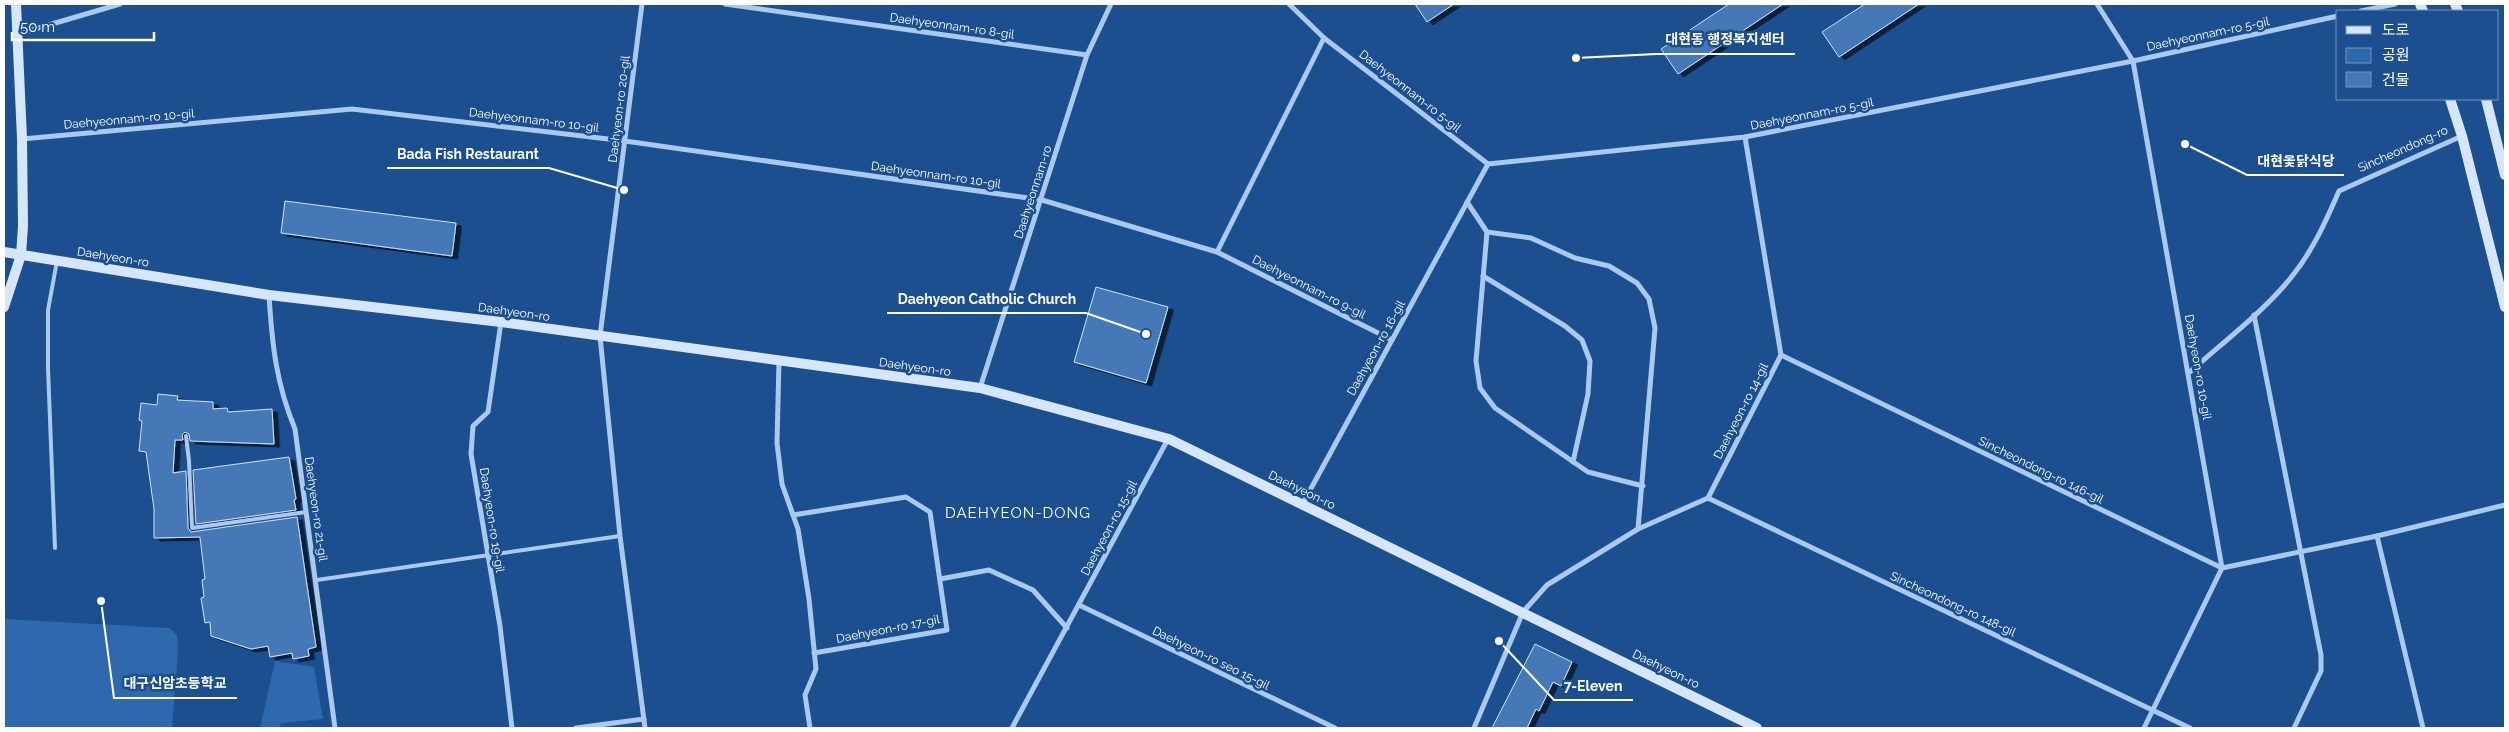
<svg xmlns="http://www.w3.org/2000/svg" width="2509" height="732" font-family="Raleway,'Noto Sans KR',sans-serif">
<defs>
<filter id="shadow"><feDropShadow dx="5.5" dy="3" stdDeviation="0" flood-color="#0009"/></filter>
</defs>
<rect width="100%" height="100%" fill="#1b4f8f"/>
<g fill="#2e69ad">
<polygon points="4,619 169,628 177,635 178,651 172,728 4,728"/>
<polygon points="275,661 314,667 323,719 281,723 279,728 260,728"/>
</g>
<g fill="#4478b7" stroke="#cfe3fa" filter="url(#shadow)">
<polygon points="1415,4 1454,4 1427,22"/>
<polygon points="1729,4 1783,4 1678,74 1661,49"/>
<polygon points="1865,4 1919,4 1839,57 1822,32"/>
<polygon points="285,201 456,223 452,256 281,233"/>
<polygon points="1096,287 1168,307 1146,383 1074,362"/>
<polygon points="158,394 178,396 177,400 213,402 213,409 227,408 228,412 272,409 274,444 190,441 189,434 185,432 182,435 183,440 175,440 173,473 186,471 188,528 191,532 297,517 316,647 308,649 309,656 293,659 292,653 270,657 268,646 251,649 211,636 210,622 205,623 201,598 204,597 202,580 205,579 200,537 154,538 154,509 146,452 139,451 142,421 139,420 141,403 157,405"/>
<polygon points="289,457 296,499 294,500 296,510 196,524 193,470"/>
<polygon points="1535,644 1572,662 1561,686 1553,682 1539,711 1536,709 1527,728 1492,728"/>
</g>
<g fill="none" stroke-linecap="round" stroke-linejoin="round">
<g stroke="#a9c9ee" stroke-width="4">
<polyline points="186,436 189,461 192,528 306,512"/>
<polyline points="55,548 48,368 48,310 57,261"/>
<polyline points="317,580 620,536"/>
</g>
<g stroke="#a9c9ee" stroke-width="5">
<polyline points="642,4 600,336 620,536 645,728"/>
<polyline points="725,4 1087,55"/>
<polyline points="1289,4 1324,38 1488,164 1745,137 2133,61 2338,16"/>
<polyline points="2097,4 2133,61 2222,568 2144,728"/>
<polyline points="2361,11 2395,4"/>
<polyline points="18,34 120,4"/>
<polyline points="22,139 352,109 625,141 1042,200 1217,252 1392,340"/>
<polyline points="1467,202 1487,232 1476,361 1480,388 1495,408 1588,472 1643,486"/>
<polyline points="1487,232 1531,238 1575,258 1609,266 1637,283 1649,299 1655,328 1638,529"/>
<polyline points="1217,252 1324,38"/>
<polyline points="1483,276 1565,326 1582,340 1590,361 1588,394 1573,462"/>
<path d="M269 295C272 344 276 383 295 429L335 728"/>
<polyline points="2254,315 2321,655 2321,671 2294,728"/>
<polyline points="501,322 488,412 473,426 471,454 500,626 512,728"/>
<polyline points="1781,355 2222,568 2377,536 2505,505"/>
<polyline points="779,360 777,443 782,484 798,529 809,599 816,669 805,695 810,728"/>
<path d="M2190 372C2222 343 2267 309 2293 275 2313 250 2326 221 2339 191L2462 136"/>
<polyline points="980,388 1087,55 1111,4"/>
<polyline points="1708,498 2190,728"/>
<polyline points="1302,505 1488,164"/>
<polyline points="793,515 906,497 930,512 947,630 814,653"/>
<polyline points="2377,536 2423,728"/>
<polyline points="940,579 989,570 1033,590 1067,628"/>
<polyline points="1079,605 1335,728"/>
<polyline points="576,728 644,719"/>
<polyline points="1012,728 1168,439"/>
<polyline points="1474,728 1523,612 1547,585 1638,529 1708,498 1781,355 1745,137"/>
</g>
<g stroke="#d6e6fa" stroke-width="10">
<polyline points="2420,4 2423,11"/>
<polyline points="2455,4 2458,11"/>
<polyline points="2450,99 2462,136 2505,307"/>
<polyline points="2486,99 2505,175"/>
<polyline points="4,252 269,295 501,322 980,388 1169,439 1757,728"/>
<polyline points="4,307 21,255 23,226 22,139 16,4"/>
</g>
</g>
<g text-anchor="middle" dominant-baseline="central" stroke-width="5" stroke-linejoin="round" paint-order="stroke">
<g font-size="12" fill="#fff" stroke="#1b4f8f">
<text transform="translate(952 26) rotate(8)">Daehyeonnam-ro 8-gil</text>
<text transform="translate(2208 34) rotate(-12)">Daehyeonnam-ro 5-gil</text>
<text transform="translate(1410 91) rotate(38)">Daehyeonnam-ro 5-gil</text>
<text transform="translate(619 109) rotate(-83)">Daehyeon-ro 20-gil</text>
<text transform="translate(1812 114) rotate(-11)">Daehyeonnam-ro 5-gil</text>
<text transform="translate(129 119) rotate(-5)">Daehyeonnam-ro 10-gil</text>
<text transform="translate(534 120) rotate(7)">Daehyeonnam-ro 10-gil</text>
<text transform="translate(2403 149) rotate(-24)">Sincheondong-ro</text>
<text transform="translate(936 175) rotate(8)">Daehyeonnam-ro 10-gil</text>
<text transform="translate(1033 192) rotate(-72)">Daehyeonnam-ro</text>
<text transform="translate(113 257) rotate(9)">Daehyeon-ro</text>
<text transform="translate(1309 287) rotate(27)">Daehyeonnam-ro 9-gil</text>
<text transform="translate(514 312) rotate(8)">Daehyeon-ro</text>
<text transform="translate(1376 348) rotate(-61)">Daehyeon-ro 16-gil</text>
<text transform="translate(915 367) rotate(8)">Daehyeon-ro</text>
<text transform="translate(2198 367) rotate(80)">Daehyeon-ro 10-gil</text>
<text transform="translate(1741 411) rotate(-63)">Daehyeon-ro 14-gil</text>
<text transform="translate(2041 470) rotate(26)">Sincheondong-ro 146-gil</text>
<text transform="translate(1302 490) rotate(26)">Daehyeon-ro</text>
<text transform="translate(316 509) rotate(82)">Daehyeon-ro 21-gil</text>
<text transform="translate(492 520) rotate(81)">Daehyeon-ro 19-gil</text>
<text transform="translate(1109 528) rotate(-62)">Daehyeon-ro 15-gil</text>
<text transform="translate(1953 604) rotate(25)">Sincheondong-ro 148-gil</text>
<text transform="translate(888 629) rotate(-11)">Daehyeon-ro 17-gil</text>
<text transform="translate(1211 658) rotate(26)">Daehyeon-ro seo 15-gil</text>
<text transform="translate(1666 669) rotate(26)">Daehyeon-ro</text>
</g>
<g font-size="15" letter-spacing="1" fill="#fff" stroke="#1b4f8f">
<text x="1018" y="513">DAEHYEON-DONG</text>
</g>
</g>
<path fill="none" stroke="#fff" stroke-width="2" d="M1576 58L1656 54H1795M624 190L549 168H387M2185 144L2247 175H2344M1146 334L1086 313H887M101 601L114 698H237M1499 641L1554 700H1633"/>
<g fill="#fff" stroke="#1b4f8f" stroke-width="2">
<circle cx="1576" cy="58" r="5"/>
<circle cx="624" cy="190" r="5"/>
<circle cx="2185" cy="144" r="5"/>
<circle cx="1146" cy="334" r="5"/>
<circle cx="101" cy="601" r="5"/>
<circle cx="1499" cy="641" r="5"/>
</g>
<g font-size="14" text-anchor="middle" font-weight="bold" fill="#fff" stroke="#1b4f8f" stroke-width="5" stroke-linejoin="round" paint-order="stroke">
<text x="1725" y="44">대현동 행정복지센터</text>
<text x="468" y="159">Bada Fish Restaurant</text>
<text x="2296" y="166">대현옻닭식당</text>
<text x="987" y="304">Daehyeon Catholic Church</text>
<text x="175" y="688">대구신암초등학교</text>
<text x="1593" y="691">7-Eleven</text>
</g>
<rect width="2509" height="732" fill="none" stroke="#ffffff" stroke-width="10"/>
<rect x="2336" y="10" width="162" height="90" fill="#1b4f8f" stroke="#7695bc"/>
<rect x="2346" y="26" width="25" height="8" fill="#d6e6fa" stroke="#7695bc"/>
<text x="2382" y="35" font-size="15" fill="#ffffff">도로</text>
<rect x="2346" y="48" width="25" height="15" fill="#2e69ad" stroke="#7695bc"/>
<text x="2382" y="60" font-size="15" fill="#ffffff">공원</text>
<rect x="2346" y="72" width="25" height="15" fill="#4478b7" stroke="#7695bc"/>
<text x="2382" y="85" font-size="15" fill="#ffffff">건물</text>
<path d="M12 32v8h142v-8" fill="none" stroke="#ffffff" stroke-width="2.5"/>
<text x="20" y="32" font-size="15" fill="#ffffff" stroke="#1b4f8f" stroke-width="4" paint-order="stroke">50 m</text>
</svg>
